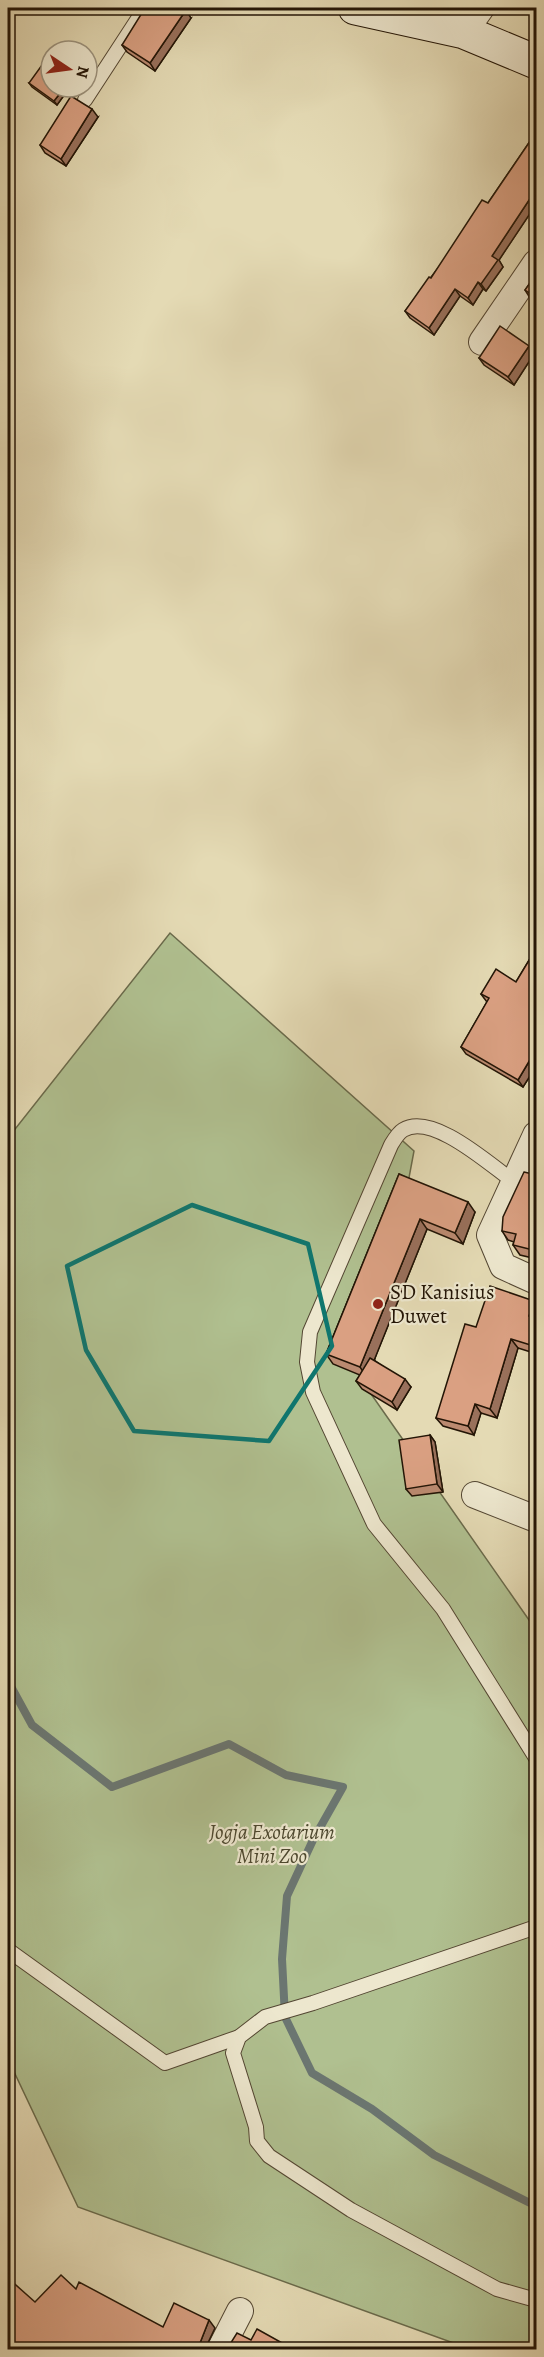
<svg xmlns="http://www.w3.org/2000/svg" width="544" height="2357" font-family="Alegreya,serif">
<rect width="100%" height="100%" fill="#e4dab4"/>
<filter id="stains"><feTurbulence type="fractalNoise" baseFrequency=".00333" numOctaves="4"/><feColorMatrix values="0 0 0 0 .2 0 0 0 0 .09 0 0 0 0 .02 0 0 0 .5 -.17"/></filter>
<radialGradient id="worn" r=".72"><stop offset=".6" stop-color="#630" stop-opacity="0"/><stop offset="1" stop-color="#630" stop-opacity=".3"/></radialGradient>
<polygon fill="#b0c090" stroke="#6a6a4b" stroke-width="1.5" points="170,933 414,1151 369,1391 536,1630 536,2349 470,2349 78,2207 8,2059 8,1138"/>
<g fill="none" stroke-linecap="round" stroke-linejoin="round">
<polyline stroke="#6b7671" stroke-width="8" points="8,1681 32,1725 112,1787 229,1744 286,1775 343,1787 313,1840 287,1896 282,1959 285,2017 312,2073 372,2109 434,2155 536,2206"/>
<defs>
<g id="lane">
<polyline points="85,100 145,8"/>
<path d="M513 1181C489 1164 432 1112 403 1130 398 1133 394 1140 391 1145L310 1332 307 1362 313 1392 374 1524 443 1609 536 1758"/>
<polyline points="536,1927 313,2003 265,2017 239,2037 233,2053 256,2127 257,2141 269,2156 351,2210 497,2289 536,2300"/>
<polyline points="8,1950 165,2063 239,2037"/>
</g>
<g id="street">
<polyline points="464,32 481,8"/>
<polyline points="482,342 536,263"/>
<polyline points="536,1135 490,1235 503,1266 536,1281"/>
<polyline points="475,1495 536,1519"/>
<polyline points="220,2350 240,2311"/>
</g>
<polyline id="secondary" points="355,8 464,32 536,62"/>
</defs>
<use href="#lane" stroke="#534632" stroke-width="16"/>
<use href="#street" stroke="#534632" stroke-width="28"/>
<use href="#secondary" stroke="#231506" stroke-width="35"/>
<use href="#lane" stroke="#ede7ce" stroke-width="14"/>
<use href="#street" stroke="#ede7ce" stroke-width="26"/>
<use href="#secondary" stroke="#ede7ce" stroke-width="33"/>
</g>
<g fill="#bb8a70" stroke="#231506" stroke-width="1.5">
<polygon points="191,18 155,71 127,52 122,45"/>
<polygon points="29,83 70,87 57,105 32,87"/>
<polygon points="98,117 66,166 45,153 40,145"/>
<polygon points="537,131 537,203 499,260 503,267 486,291 483,289 473,305 460,296 434,335 410,318 405,311 488,203"/>
<polygon points="537,273 537,302 530,298 525,290"/>
<polygon points="529,346 534,354 514,385 484,365 479,358"/>
<polygon points="537,947 537,1065 523,1087 466,1054 461,1047 487,1002 481,994 516,982"/>
<polygon points="399,1174 475,1212 463,1244 427,1229 374,1360 411,1387 397,1410 362,1389 356,1381 360,1375 333,1364 326,1354"/>
<polygon points="537,1175 537,1259 520,1255 513,1245 514,1242 508,1240 502,1231"/>
<polygon points="534,1301 537,1305 537,1354 518,1348 497,1418 481,1413 474,1435 443,1426 436,1418 476,1327"/>
<polygon points="430,1435 435,1442 443,1492 412,1496 406,1489"/>
</g>
<g fill="#99705b" stroke="#231506" stroke-width="1.5">
<polygon points="186,10 191,18 155,71 150,63"/>
<polygon points="65,87 70,87 57,105 54,101"/>
<polygon points="92,109 98,117 66,166 61,159"/>
<polygon points="537,188 537,203 499,260 503,267 486,291 481,284 492,256"/>
<polygon points="478,282 483,289 473,305 468,298"/>
<polygon points="455,289 460,296 434,335 429,328"/>
<polygon points="529,346 534,354 514,385 508,377"/>
<polygon points="537,1048 537,1065 523,1087 518,1080"/>
<polygon points="468,1202 475,1212 463,1244 455,1233"/>
<polygon points="420,1219 427,1229 367,1378 360,1367"/>
<polygon points="534,1301 537,1305 537,1321 529,1316"/>
<polygon points="511,1339 518,1348 497,1418 490,1409"/>
<polygon points="405,1379 411,1387 397,1410 392,1402"/>
<polygon points="475,1404 481,1413 474,1435 468,1426"/>
<polygon points="430,1435 435,1442 443,1492 437,1484"/>
<polygon points="209,2320 215,2328 205,2349 202,2349 200,2343"/>
</g>
<g fill="#daa082" stroke="#231506" stroke-width="1.5">
<polygon points="145,8 182,8 186,10 150,63 122,45"/>
<polygon points="42,65 51,71 51,87 65,87 54,101 29,83"/>
<polygon points="71,96 92,109 61,159 40,145"/>
<polygon points="537,131 537,188 492,256 498,260 481,284 478,282 468,298 455,289 429,328 405,311 429,277 431,278 482,200 488,203"/>
<polygon points="537,273 537,298 525,290"/>
<polygon points="500,326 529,346 508,377 479,358"/>
<polygon points="537,947 537,1048 518,1080 461,1047 489,998 481,994 496,969 516,982"/>
<polygon points="524,1172 537,1175 536,1203 537,1204 537,1251 513,1245 516,1234 502,1231 503,1217"/>
<polygon points="399,1174 468,1202 455,1233 420,1219 360,1367 326,1354"/>
<polygon points="490,1286 534,1301 529,1316 537,1318 537,1347 511,1339 490,1409 475,1404 468,1426 436,1418 465,1324 476,1327"/>
<polygon points="370,1358 405,1379 392,1402 356,1381"/>
<polygon points="430,1435 437,1484 406,1489 399,1440"/>
<polygon points="61,2275 76,2289 79,2282 163,2327 174,2303 209,2320 200,2343 202,2349 8,2349 8,2278 35,2302"/>
<polygon points="257,2329 293,2349 227,2349 237,2333 251,2340"/>
<polygon points="308,2345 316,2349 306,2349"/>
</g>
<path fill="none" stroke="#0f766e" stroke-width="4.5" stroke-linejoin="round" d="M192 1205 308 1244 332 1346 269 1441 134 1431 86 1350 67 1266Z"/>
<circle fill="#8f2418" stroke="#ede7ce" stroke-width="2" cx="378" cy="1304" r="6"/>
<g text-anchor="middle" dominant-baseline="central" stroke-width="4.5" stroke-linejoin="round" paint-order="stroke">
<g font-size="21" fill="#231506" stroke="#ede7ce" text-anchor="start">
<text x="390" y="1292">SD Kanisius<tspan x="390" dy="24">Duwet</tspan></text>
</g>
<g font-size="21" font-style="italic" fill="#4d482f" stroke="#ede7ce">
<text x="272" y="1832">Jogja Exotarium<tspan x="272" dy="24">Mini Zoo</tspan></text>
</g>
</g>
<rect width="544" height="2357" fill="none" stroke="#e4dab4" stroke-width="30"/>
<rect x="9" y="9" width="526" height="2339" fill="none" stroke="#231506" stroke-width="3"/>
<rect x="15" y="15" width="514" height="2327" fill="none" stroke="#231506" stroke-width="1.5"/>
<g transform="translate(69 69) rotate(103)"><circle r="28" fill="#ede7ce" stroke="#9c937e" stroke-width="1.5"/>
<path d="M0-4.5L10 22L0 15L-10 22Z" fill="#8f2418"/>
<text y="-9" font-size="16" font-weight="bold" text-anchor="middle" fill="#231506">N</text>
</g>
<rect width="100%" height="100%" filter="url(#stains)"/>
<rect width="100%" height="100%" fill="url(#worn)"/>
</svg>
